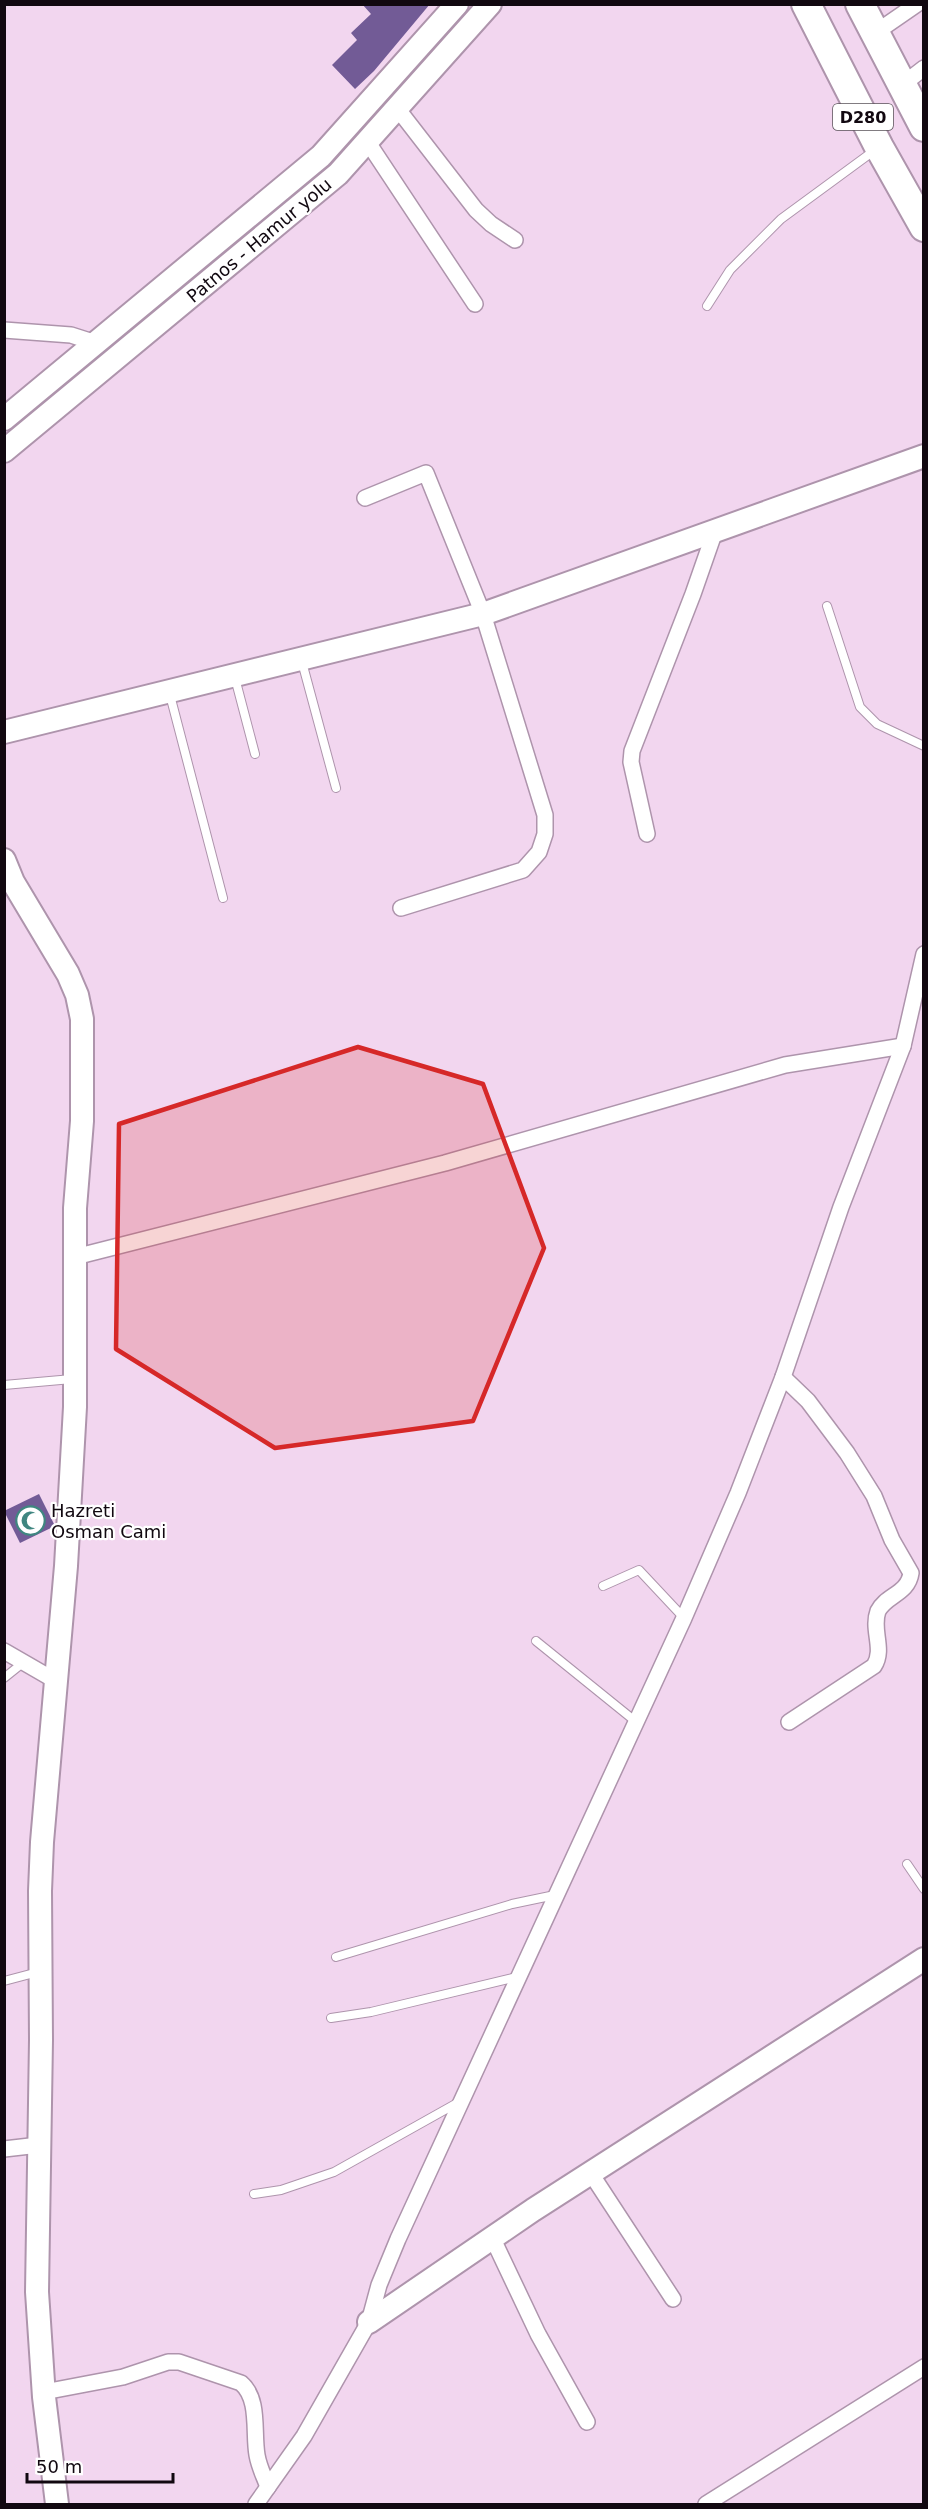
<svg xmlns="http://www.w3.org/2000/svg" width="928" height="2509" font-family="'DejaVu Sans',sans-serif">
<rect width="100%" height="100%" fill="#f2d6ef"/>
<g fill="#725b96">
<polygon points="362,4 430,4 374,71 355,89 332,65 357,40 351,33 371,14"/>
<polygon points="39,1494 55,1526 20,1543 4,1511"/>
</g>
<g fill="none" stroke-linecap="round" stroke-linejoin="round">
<defs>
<g id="lane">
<polyline points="707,306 730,270 781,219 875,150"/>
<polyline points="827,606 860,707 877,724 924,746"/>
<polyline points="302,662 336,788"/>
<polyline points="235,678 255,754"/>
<polyline points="170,695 223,898"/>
<polyline points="4,1385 72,1379"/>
<polyline points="603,1586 639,1570 684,1618"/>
<polyline points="536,1641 635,1721"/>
<polyline points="4,1678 24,1662"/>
<polyline points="907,1864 924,1889"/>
<polyline points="336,1957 512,1904 555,1895"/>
<polyline points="4,1981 38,1972"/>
<polyline points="331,2018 371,2012 517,1977"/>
<polyline points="254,2194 281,2190 334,2172 459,2102"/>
</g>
<g id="street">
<polyline points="875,33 917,4"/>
<polyline points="902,85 924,68"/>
<polyline points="397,108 476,210 491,224 515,240"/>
<polyline points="367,141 475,304"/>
<polyline points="4,330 71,335 96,343"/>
<polyline points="365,498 426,473 483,614 545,815 545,834 539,852 523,870 401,908"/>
<polyline points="647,834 631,762 632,751 693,594 715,531"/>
<polyline points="75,1257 445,1163 785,1065 903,1046"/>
<path d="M783 1377 808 1401 847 1453 874 1496 892 1540 911 1573C908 1594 886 1595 878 1611 871 1630 885 1649 874 1666L789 1722"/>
<polyline points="4,1651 56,1681"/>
<polyline points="4,2149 39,2145"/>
<polyline points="590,2172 673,2299"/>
<polyline points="492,2237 538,2334 587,2422"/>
<path d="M44 2392 123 2377 168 2362H179L241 2383C260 2399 253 2433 257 2455 259 2467 264 2476 268 2487"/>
<polyline points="256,2504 304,2436 369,2322 379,2285 398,2239 684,1618 738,1493 783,1377 841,1207 903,1046 924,954"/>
<polyline points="706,2504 924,2367"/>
</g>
<g id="secondary">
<polyline points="4,419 321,156 457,4"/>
<polyline points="4,451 338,174 490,4"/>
<polyline points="4,732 483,614 924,456"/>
<polyline points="4,860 13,882 68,974 77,995 82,1019 82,1121 75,1208 75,1407 66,1566 42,1842 40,1891 41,2040 37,2292 44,2397 57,2504"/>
<polyline points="369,2322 533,2210 924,1959"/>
</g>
<g id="highway">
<polyline points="806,4 879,147 924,227"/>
<polyline points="860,4 924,127"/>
</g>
</defs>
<use href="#lane" stroke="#ae94ac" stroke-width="10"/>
<use href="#street" stroke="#ae94ac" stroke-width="18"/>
<use href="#secondary" stroke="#ae94ac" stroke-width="26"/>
<use href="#highway" stroke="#ae94ac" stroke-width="32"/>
<use href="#lane" stroke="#fff" stroke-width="8"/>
<use href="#street" stroke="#fff" stroke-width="15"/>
<use href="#secondary" stroke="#fff" stroke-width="22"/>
<use href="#highway" stroke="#fff" stroke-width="28"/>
</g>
<path fill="#d62828" fill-opacity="0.2" stroke="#d62828" stroke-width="4.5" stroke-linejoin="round" d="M358 1047 483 1084 544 1248 473 1421 275 1448 116 1349 119 1124Z"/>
<defs>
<symbol id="mosque-ring" viewBox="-11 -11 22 22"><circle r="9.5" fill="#fff" stroke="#3f8680" stroke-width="1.5"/><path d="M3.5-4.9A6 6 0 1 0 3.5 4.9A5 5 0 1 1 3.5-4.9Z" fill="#3f8680"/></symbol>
</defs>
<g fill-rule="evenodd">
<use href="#mosque-ring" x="14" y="1504" width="33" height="33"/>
</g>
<g text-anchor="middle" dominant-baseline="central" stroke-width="4.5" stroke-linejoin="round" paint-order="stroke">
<rect fill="#fff" stroke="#585258" stroke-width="1.5" x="833" y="104" width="60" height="26" rx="4.5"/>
<g font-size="16" font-weight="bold" fill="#110810">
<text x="863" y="117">D280</text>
</g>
<g font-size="18" fill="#110810" stroke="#fff">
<text transform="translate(259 240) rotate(-40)">Patnos - Hamur yolu</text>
</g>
<g font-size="18" fill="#110810" stroke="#fff" text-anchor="start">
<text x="51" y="1510">Hazreti<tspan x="51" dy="21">Osman Cami</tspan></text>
</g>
</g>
<rect width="928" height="2509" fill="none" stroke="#110810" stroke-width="12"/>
<path d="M27 2473v9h146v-9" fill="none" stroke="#110810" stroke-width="3"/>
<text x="36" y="2473" font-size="18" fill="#110810" stroke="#ffffff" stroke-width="4.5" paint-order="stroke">50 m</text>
</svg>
